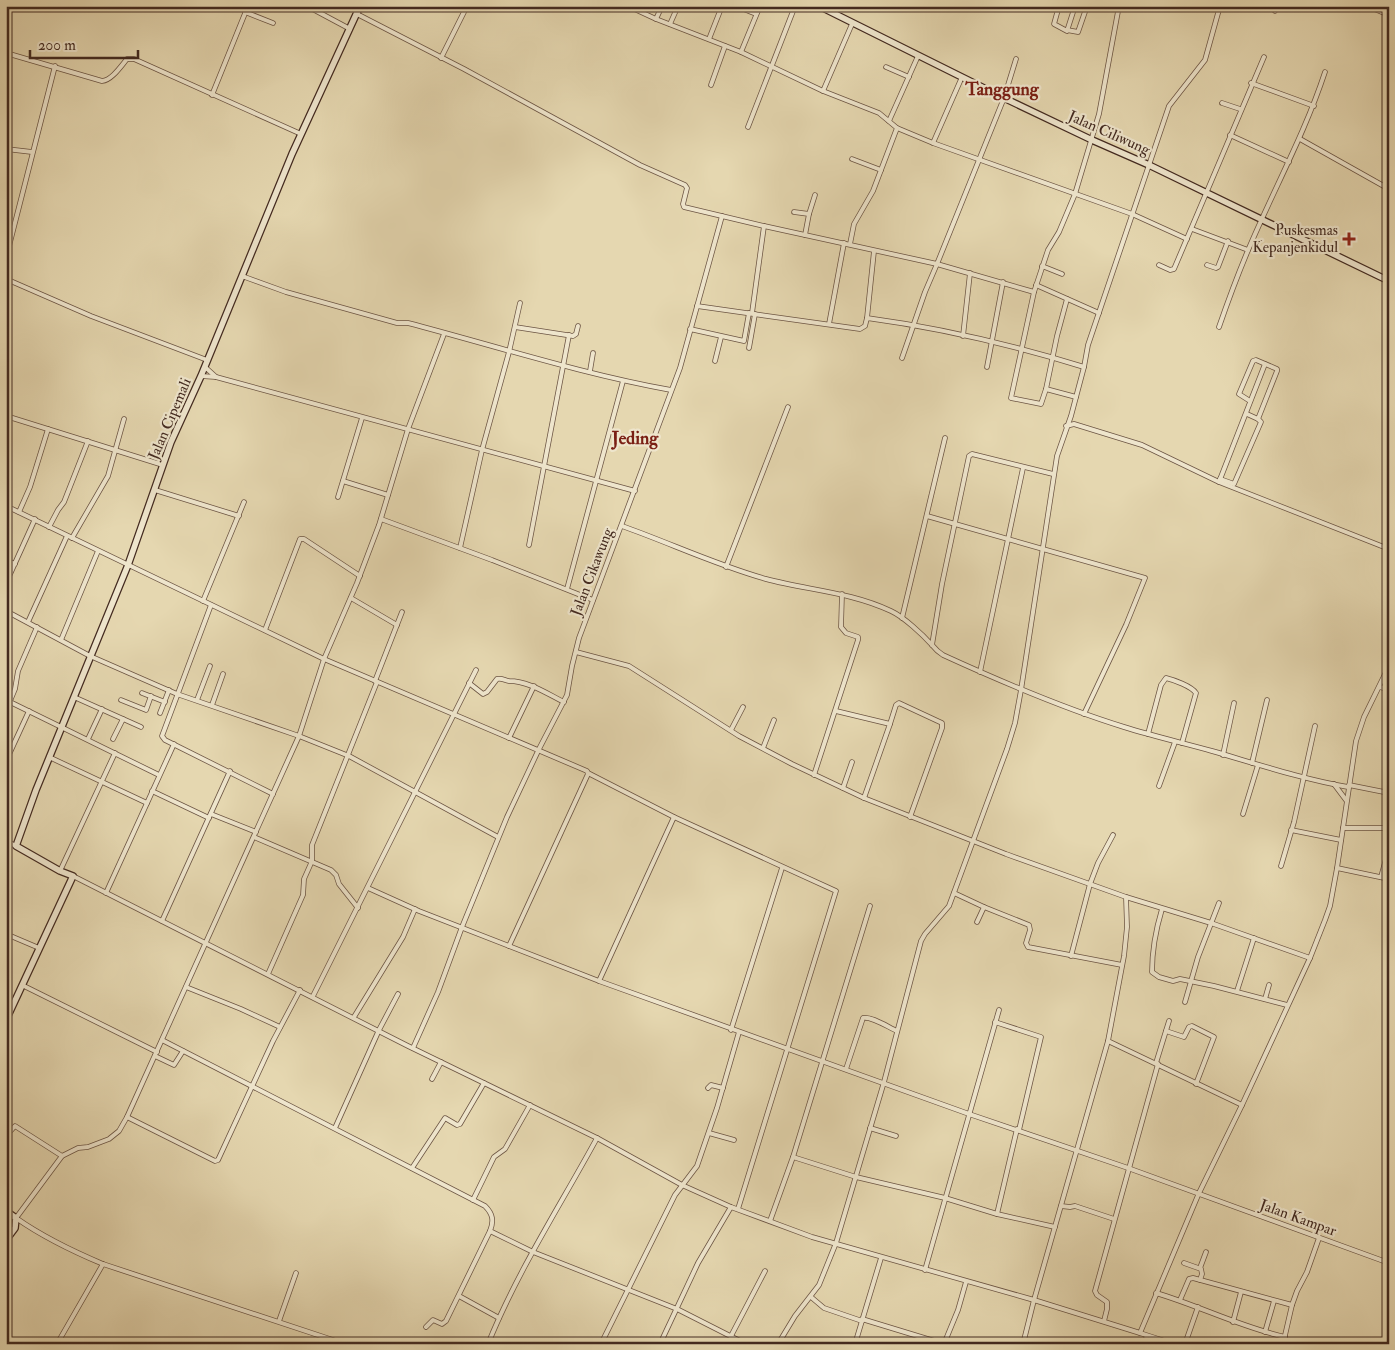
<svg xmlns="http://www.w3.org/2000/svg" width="1395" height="1350" font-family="'IM FELL Double Pica',serif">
<rect width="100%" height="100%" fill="#e5d7b0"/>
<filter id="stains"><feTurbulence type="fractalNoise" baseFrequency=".004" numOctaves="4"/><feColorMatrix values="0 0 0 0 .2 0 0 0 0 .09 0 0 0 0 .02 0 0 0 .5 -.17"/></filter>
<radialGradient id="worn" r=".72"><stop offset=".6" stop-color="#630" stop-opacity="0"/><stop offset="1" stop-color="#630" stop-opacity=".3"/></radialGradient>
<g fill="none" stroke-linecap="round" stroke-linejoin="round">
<defs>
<g id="minor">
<polyline points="307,6 350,29"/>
<polyline points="530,6 535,6"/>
<polyline points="628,6 656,19 741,52 823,91 879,113 897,128 873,191 854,224 850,244"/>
<polyline points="736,6 756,14"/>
<polyline points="1059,6 1054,24 1067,31 1075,6"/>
<polyline points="1346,6 1362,6"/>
<polyline points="1367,6 1389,15"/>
<polyline points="1181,8 1182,6"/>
<polyline points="1275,11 1277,6"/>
<polyline points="245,12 273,23"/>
<polyline points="357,14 464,69 640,165 685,185 687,188 683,204 684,207 764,226 937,264 1004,98 1016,59"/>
<polyline points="656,19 662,6"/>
<polyline points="670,24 678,6"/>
<polyline points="1067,30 1078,32 1087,6"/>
<polyline points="709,39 722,6"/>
<polyline points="741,52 760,6"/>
<path d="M6 53 102 81C112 80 121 66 127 59H134L301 134"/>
<polyline points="441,58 467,6"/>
<polyline points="886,67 909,77"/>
<polyline points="1251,83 1314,106"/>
<polyline points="711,85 725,46"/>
<polyline points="823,91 852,24"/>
<polyline points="212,95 248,6"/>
<polyline points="1222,103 1240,109"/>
<polyline points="889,121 918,56"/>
<polyline points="748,127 795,6"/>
<polyline points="897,128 933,143 1132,214 1187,239"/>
<polyline points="1230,135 1289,162"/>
<polyline points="1300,139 1389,189"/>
<polyline points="933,143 962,77"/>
<polyline points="6,149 32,152"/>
<polyline points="852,159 881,170"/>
<polyline points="794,212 809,214 805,235"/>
<polyline points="809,214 815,195"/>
<polyline points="1192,229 1248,250"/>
<polyline points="6,258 55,66"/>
<polyline points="1159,265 1170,270 1174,269 1264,57"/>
<polyline points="1207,265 1216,268 1218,267 1228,241"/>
<polyline points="1042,266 1062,274"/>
<path d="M242 276 286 292 397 323H408C496 346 582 374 671 390"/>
<polyline points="6,279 91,316 207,360"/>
<polyline points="1036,285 1099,313"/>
<polyline points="1067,299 1057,336 1046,389 1076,397"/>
<path d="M697 306 860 329 865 326 867 318C941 328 1013 345 1084 367"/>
<polyline points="752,313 764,226"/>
<polyline points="867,318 874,251"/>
<polyline points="829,324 844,243"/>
<polyline points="515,327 573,336 576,334 578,326"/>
<path d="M1219 327C1228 301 1238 274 1249 248 1274 189 1305 133 1325 72"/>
<polyline points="690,329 744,341 749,313"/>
<polyline points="963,336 970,273"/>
<polyline points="749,348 755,314"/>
<polyline points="902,358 925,292 937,264 1034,292"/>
<polyline points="715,361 721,337"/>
<polyline points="205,367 216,377"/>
<polyline points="987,367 1003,282"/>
<polyline points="590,371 593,353"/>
<polyline points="201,376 216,377 635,491"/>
<polyline points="1046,389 1041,404 1011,398 1034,292 1048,250 1059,232 1075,194 1099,114 1119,6"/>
<polyline points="1250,401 1239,394 1253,361 1256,360 1277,369 1277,371 1258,419"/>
<polyline points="6,416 163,465"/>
<polyline points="1066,426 1074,424 1142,445 1219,482 1389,549"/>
<polyline points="1220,479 1234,484 1261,422 1258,419 1247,414"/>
<polyline points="343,481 388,495"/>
<polyline points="1219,482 1265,364"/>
<polyline points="155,490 239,516"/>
<polyline points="338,497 362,418"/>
<polyline points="6,506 324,659 587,771 588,774 509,946"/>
<polyline points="19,512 30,487 48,429"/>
<polyline points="927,516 1145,578 1126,625 1084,714"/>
<polyline points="381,519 492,560 593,600"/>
<path d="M622 526C670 543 716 565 766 579 807 590 851 592 891 611 904 617 923 635 932 645 936 650 938 652 943 655 1002 682 1062 708 1124 727 1153 736 1183 743 1212 751 1257 764 1302 779 1348 787"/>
<polyline points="49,527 58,510 64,502 88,441"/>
<polyline points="72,538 108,476 124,419"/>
<polyline points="529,545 569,335"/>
<polyline points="460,548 482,450 509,352 520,303"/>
<polyline points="6,560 15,564"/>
<polyline points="726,567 788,407"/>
<polyline points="6,583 35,519"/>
<polyline points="567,589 623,381"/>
<polyline points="351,598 397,625"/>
<polyline points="203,601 244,502"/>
<polyline points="211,605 162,736 165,740 273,794"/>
<polyline points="6,611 90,656 177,694 299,736 349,756 498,837"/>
<polyline points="902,618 945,438"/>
<polyline points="28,622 67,536"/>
<polyline points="265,630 300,539 304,539 360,576"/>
<polyline points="61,640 98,551"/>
<polyline points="932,645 942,584 969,456 972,454 1053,474"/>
<polyline points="576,652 629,666 739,736 792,764 864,798 1006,854 1126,897 1211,923 1310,958"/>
<polyline points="980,672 1023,468"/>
<polyline points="375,681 402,612"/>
<path d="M469 683 483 694 487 692 497 679C502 678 504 680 509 681 528 681 546 693 564 702"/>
<polyline points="1380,687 1389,690"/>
<polyline points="142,693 165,702"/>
<polyline points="74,697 141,727"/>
<polyline points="6,700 159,775"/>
<polyline points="121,700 146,710 151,696"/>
<polyline points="197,700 210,666"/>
<polyline points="10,701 15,689 18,671 37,627"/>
<polyline points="212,705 223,674"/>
<polyline points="836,711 890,724 864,798"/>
<polyline points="160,713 169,690"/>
<polyline points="890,724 896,705 899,703 942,723 942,728 910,817"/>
<polyline points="731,730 743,707"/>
<path d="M1148 734 1161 685 1166 678C1174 680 1191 686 1196 693L1182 743"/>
<polyline points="509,738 534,686"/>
<polyline points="88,739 102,709"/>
<polyline points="113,739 123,719"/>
<polyline points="763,748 774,720"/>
<polyline points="1223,755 1234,703"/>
<polyline points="49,757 147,803"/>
<polyline points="6,761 29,711"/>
<polyline points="1252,763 1267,700"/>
<polyline points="588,773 674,817 836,891 738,1209"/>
<polyline points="814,775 858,640 858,637 846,633 841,627 842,594"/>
<polyline points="1334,784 1346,800"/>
<polyline points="1349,785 1389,793"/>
<polyline points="1159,786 1175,742"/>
<polyline points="843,788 852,762"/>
<polyline points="152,791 209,818"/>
<polyline points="211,814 256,832"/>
<polyline points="1243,814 1258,765"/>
<polyline points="1343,828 1389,828"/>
<polyline points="1291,830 1341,840"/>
<polyline points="254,837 331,870 336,875 339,884 358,908"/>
<polyline points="6,841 16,846"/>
<polyline points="1281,866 1294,822 1315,726"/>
<polyline points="1337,868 1389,879"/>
<polyline points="60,871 115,753"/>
<polyline points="73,876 408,1046 597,1138 682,1185 731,1207 812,1237 1034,1300 1108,1041 1124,956 1127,927 1126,897"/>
<polyline points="1381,877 1389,848"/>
<polyline points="368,888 419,911 599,981 969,1114 1128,1168 1389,1263"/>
<polyline points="106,893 174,744"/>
<polyline points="954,893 984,907 977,922"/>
<polyline points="984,907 1029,925 1030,930 1026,943 1028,947 1122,965"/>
<path d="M1162 909C1156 929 1152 951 1152 972L1159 977 1173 981 1180 979 1214 986 1287 1005"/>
<polyline points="162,921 230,771"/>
<polyline points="6,934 39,948"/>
<polyline points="1071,956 1090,884 1098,863 1113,835"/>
<polyline points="268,974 303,895 304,879 312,861 312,845 377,682"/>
<polyline points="599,981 674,817"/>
<polyline points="22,985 157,1052"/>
<polyline points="186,987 241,1009 280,1027"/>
<polyline points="1237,991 1254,938"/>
<path d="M313 996C368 888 421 778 476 670"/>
<polyline points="1265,999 1269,985"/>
<polyline points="1185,1002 1198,957 1219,903"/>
<polyline points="354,1017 403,937 415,909"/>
<polyline points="995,1022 1041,1037 1019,1130"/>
<polyline points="731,1030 782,868"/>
<polyline points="1166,1031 1184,1037 1189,1027 1192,1026 1214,1037 1196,1084"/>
<path d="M162 1040 485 1206C493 1214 494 1221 490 1231L446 1321 442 1324 433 1320 426 1327"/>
<polyline points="1108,1041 1242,1105"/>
<polyline points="413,1048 438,992 462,927 507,817 539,749 567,695 572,666 579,638 680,368 722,216"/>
<polyline points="155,1056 174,1065 183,1051"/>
<polyline points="1156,1063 1169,1021"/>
<path d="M846 1069 863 1018C871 1016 888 1027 897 1031"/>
<polyline points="432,1079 441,1062"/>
<polyline points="708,1088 711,1085 723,1088"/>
<polyline points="127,1117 215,1161 218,1160 273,1041 300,990"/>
<polyline points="335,1128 379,1030 398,994"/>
<polyline points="870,1128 896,1136"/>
<polyline points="709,1133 734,1140"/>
<polyline points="6,1136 15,1126 62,1156"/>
<polyline points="793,1157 856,1177 945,1198 997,1214 1055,1227"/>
<polyline points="412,1168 445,1118 457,1125 460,1124 484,1083"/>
<polyline points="473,1200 494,1157 505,1149 530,1105"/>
<polyline points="1061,1206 1070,1207 1075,1206 1114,1219"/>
<polyline points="997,1214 1017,1129"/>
<polyline points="770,1221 793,1157 870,906"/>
<polyline points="490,1231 533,1252 677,1309 746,1344"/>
<polyline points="1184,1263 1201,1269 1202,1274 1200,1280"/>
<polyline points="1200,1268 1206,1252"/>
<polyline points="925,1270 999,1010"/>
<path d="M1156 1293C1200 1306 1240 1327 1285 1337"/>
<polyline points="459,1296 499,1318"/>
<polyline points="811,1297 824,1308 862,1321"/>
<polyline points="1180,1300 1189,1279 1193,1278 1292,1305"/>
<polyline points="862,1319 944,1344 958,1310 966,1282"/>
<polyline points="279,1321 296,1273"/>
<polyline points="1104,1321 1107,1309 1107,1302 1097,1295 1095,1291 1158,1064"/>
<polyline points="1233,1322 1241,1292"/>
<polyline points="1265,1332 1274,1301"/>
<polyline points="1140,1333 1174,1344"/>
<polyline points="731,1336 765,1271"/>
<polyline points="57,1344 103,1264"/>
<path d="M345 1344 103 1264C72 1251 43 1237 16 1218L62 1156 78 1148 88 1147 109 1139 119 1131 127 1117 299 736 324 659 357 583 379 525 408 429 444 334"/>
<path d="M488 1344C517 1272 560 1206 597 1138"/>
<polyline points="601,1344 675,1195 697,1166 717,1108 739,1032"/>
<polyline points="660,1344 698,1263 731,1207"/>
<polyline points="778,1344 795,1316 819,1285 836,1243 884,1082 921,941 925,934 949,906 1007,749 1015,723 1021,690 1057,456 1071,416 1084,367 1088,345 1169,106 1205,60 1220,6"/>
<polyline points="855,1344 881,1258"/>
<polyline points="1023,1344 1034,1300 1140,1333 1199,1193 1242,1105 1310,958 1325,920 1330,906 1337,868 1356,741 1364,717 1389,666"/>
<polyline points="1144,1344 1147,1336"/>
<polyline points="1185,1344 1198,1307"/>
<polyline points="1283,1344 1292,1305 1297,1291 1307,1272 1319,1238"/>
</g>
<g id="secondary">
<polyline points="819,6 1004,98 1092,140 1149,165 1389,281"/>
<polyline points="6,1020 73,876 60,871 16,846 36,790 128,565 171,442 201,376 292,154 360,6"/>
<polyline points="6,1211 16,1218 15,1228 6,1240"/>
</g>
</defs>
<use href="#minor" stroke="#6c5544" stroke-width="5.5"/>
<use href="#secondary" stroke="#432a20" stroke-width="8"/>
<use href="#minor" stroke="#eee5cc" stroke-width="4"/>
<use href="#secondary" stroke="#eee5cc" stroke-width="5.5"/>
</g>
<path fill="#8f2418" stroke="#eee5cc" stroke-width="2" d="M1346.5 231.5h5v5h5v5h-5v5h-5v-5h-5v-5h5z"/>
<g text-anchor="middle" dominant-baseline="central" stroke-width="4.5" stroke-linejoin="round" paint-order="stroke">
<g font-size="15" fill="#432a20" stroke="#eee5cc">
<text transform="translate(1109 133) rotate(24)">Jalan Ciliwung</text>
<text transform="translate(170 419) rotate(-67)">Jalan Cipemali</text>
<text transform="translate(592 572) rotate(-69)">Jalan Cikawung</text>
<text transform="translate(1298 1218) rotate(20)">Jalan Kampar</text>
</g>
<g font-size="15" fill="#432a20" stroke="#eee5cc" text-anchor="end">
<text x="1338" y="230">Puskesmas<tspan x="1338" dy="17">Kepanjenkidul</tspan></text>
</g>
<g font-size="18" font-weight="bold" fill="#7a1f14" stroke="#eee5cc">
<text x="1002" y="89">Tanggung</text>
<text x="635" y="438">Jeding</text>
</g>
</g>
<rect width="1395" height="1350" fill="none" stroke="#e5d7b0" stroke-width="25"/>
<rect x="8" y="8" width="1380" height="1335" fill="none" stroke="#432a20" stroke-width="2.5"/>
<rect x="12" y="12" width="1370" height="1325" fill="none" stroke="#432a20"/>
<path d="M30 50v8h108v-8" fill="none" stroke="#432a20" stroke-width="2.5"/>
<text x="38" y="50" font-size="15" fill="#432a20" stroke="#eee5cc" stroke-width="4" paint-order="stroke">200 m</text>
<rect width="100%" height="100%" filter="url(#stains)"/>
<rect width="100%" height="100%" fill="url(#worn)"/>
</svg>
